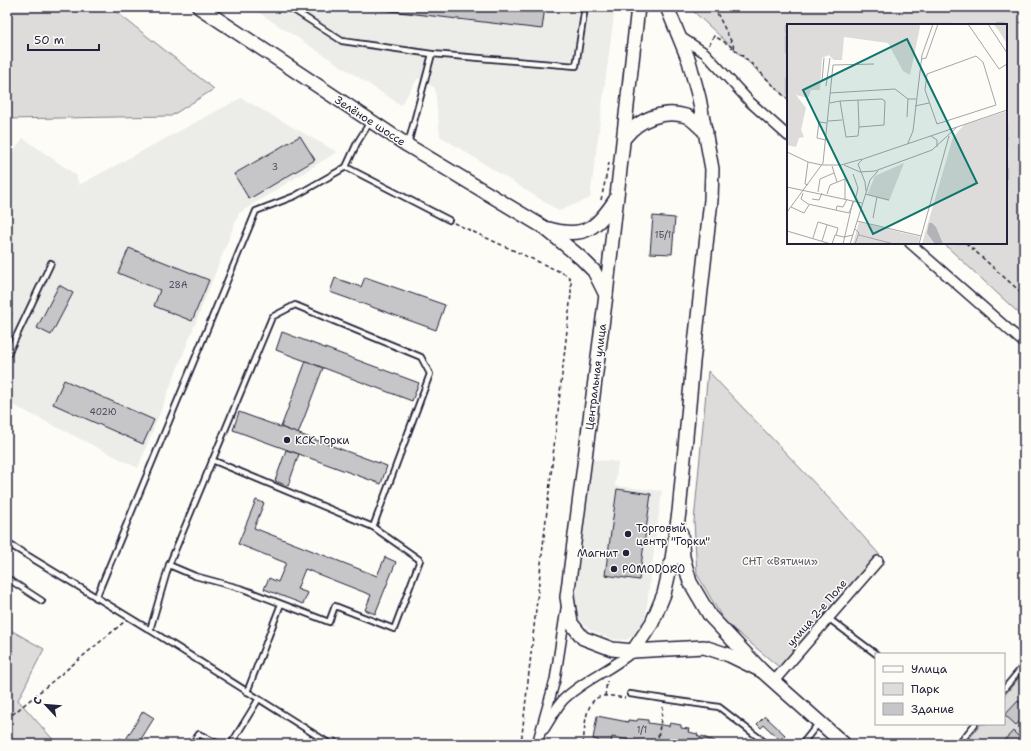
<svg xmlns="http://www.w3.org/2000/svg" width="1031" height="751" font-family="'Shantell Sans',sans-serif">
<rect width="100%" height="100%" fill="#fdfcf7"/>
<filter id="ink" filterUnits="userSpaceOnUse"><feTurbulence type="fractalNoise" baseFrequency=".025" numOctaves="2"/><feDisplacementMap in="SourceGraphic" scale="8" xChannelSelector="R" yChannelSelector="G"/><feConvolveMatrix kernelMatrix="1 2 1 2 8 2 1 2 1" color-interpolation-filters="sRGB"/></filter>
<g filter="url(#ink)">
<g fill="#ecece9">
<polygon points="250,7 615,7 590,198 559,211 440,136 435,88 418,78 401,105"/>
<polygon points="241,98 337,152 239,213 138,468 7,402 7,161 23,138 76,175 79,185"/>
<polygon points="589,459 618,462 615,486 662,491 645,620 637,633 626,640 612,639 590,630 576,617 572,598"/>
</g>
<g fill="#dddcdb" stroke="#807f8b">
<polygon points="7,7 110,7 214,89 171,116 7,119"/>
<polygon points="691,7 1024,7 1024,318 943,243 1006,243 1006,25 788,25 788,99 694,12"/>
<polygon points="708,371 840,510 885,561 785,672 724,621 697,574 694,521"/>
<polygon points="7,628 44,649 18,700 57,744 7,744"/>
<polygon points="1024,672 1024,744 965,744 981,724 1004,724 1004,696"/>
</g>
<g fill="#c6c6c8" stroke="#22223b">
<polygon points="357,7 545,7 542,29"/>
<polygon points="300,136 315,160 249,199 234,174"/>
<polygon points="653,216 675,218 672,254 650,253"/>
<polygon points="129,248 209,280 192,321 154,306 160,290 118,273"/>
<polygon points="365,277 445,305 436,330 330,292 335,278 361,287"/>
<polygon points="59,285 73,293 51,335 37,328"/>
<polygon points="7,311 12,313 7,323"/>
<polygon points="282,332 419,383 412,401 276,350"/>
<polygon points="306,361 323,368 298,434 281,427"/>
<polygon points="64,380 154,420 143,444 53,404"/>
<polygon points="239,412 387,466 381,484 233,430"/>
<polygon points="286,450 299,454 288,486 275,481"/>
<polygon points="617,489 651,494 639,580 605,575"/>
<polygon points="256,500 264,503 254,528 377,576 385,557 396,562 375,614 365,610 371,595 305,569 297,589 308,593 303,604 264,589 269,578 278,582 286,563 238,544"/>
<polygon points="1018,701 1024,706 1024,717 1016,725 1005,715"/>
<polygon points="143,711 154,718 138,744 116,744 120,738 125,741"/>
<polygon points="597,716 628,722 628,720 637,721 638,719 648,720 648,723 669,726 670,723 681,725 681,728 689,729 688,732 698,734 697,735 701,738 702,736 710,740 711,739 719,744 656,744 612,737 611,744 598,744 598,740 593,739"/>
<polygon points="765,716 785,735 780,740 764,725 761,728 757,724"/>
<polygon points="1013,731 1020,738 1014,744 1001,744"/>
</g>
<g fill="none" stroke-linecap="round" stroke-linejoin="round">
<defs>
<g id="service">
<polyline points="289,7 342,41 432,54 576,66 585,7"/>
<polyline points="408,144 432,54"/>
<polyline points="346,167 449,220"/>
<polyline points="7,356 51,263"/>
<polyline points="7,543 150,630 330,744"/>
<polyline points="169,565 195,576 243,589 329,622 335,606 394,629 420,560 373,527"/>
<polyline points="7,578 42,601"/>
<polyline points="96,598 256,211 295,196 346,167 357,143 370,122"/>
<polyline points="828,618 876,654"/>
<polyline points="150,630 169,565 272,317 295,305 421,357 430,374 373,527 212,460"/>
<polyline points="1004,689 1024,665"/>
<polyline points="247,692 281,604"/>
<polyline points="630,694 719,707 767,744"/>
<polyline points="192,744 199,734 219,744"/>
<polyline points="231,744 258,700"/>
<polyline points="802,744 818,724"/>
<polyline points="959,744 975,724"/>
</g>
<g id="minor">
<polyline points="679,36 705,53 750,102 788,136"/>
<polyline points="910,243 1024,343"/>
<polyline points="774,681 878,561"/>
<path d="M544 729C550 720 556 708 563 700 584 679 612 670 633 651"/>
<polyline points="537,744 555,680 566,609"/>
</g>
<g id="secondary">
<polyline points="199,7 407,145 545,228 581,258 594,271 606,295"/>
<polyline points="638,7 606,295 567,597 571,623 583,638 612,649 633,651 704,647 729,655 762,671"/>
<path d="M625 137C639 119 664 109 686 116 693 119 700 128 706 132"/>
<path d="M549 229C585 239 597 228 616 199"/>
<polyline points="681,533 683,557 690,582 710,616 762,671 844,744"/>
<polyline points="633,651 652,623 664,594 672,559 679,512 693,362 711,200 712,169 699,98 689,61 667,7"/>
</g>
</defs>
<use href="#service" stroke="#22223b" stroke-width="8"/>
<use href="#minor" stroke="#22223b" stroke-width="12"/>
<use href="#secondary" stroke="#22223b" stroke-width="16"/>
<g stroke="#22223b" stroke-width="1.5" stroke-dasharray="4 3" stroke-linecap="butt">
<polyline points="714,7 735,49"/>
<path d="M709 45 714 36C743 51 765 78 788 100"/>
<polyline points="601,200 609,163"/>
<polyline points="454,223 567,275 571,280 571,294 521,744"/>
<polyline points="966,243 1024,295"/>
<polyline points="605,696 607,681"/>
<polyline points="7,719 124,622"/>
<polyline points="334,738 345,744"/>
<path d="M583 744C585 730 584 698 603 696 610 695 618 697 625 698"/>
<polyline points="657,744 663,707"/>
</g>
<use href="#service" stroke="#fdfcf7" stroke-width="4.5"/>
<use href="#minor" stroke="#fdfcf7" stroke-width="9"/>
<use href="#secondary" stroke="#fdfcf7" stroke-width="13"/>
</g>
</g>
<g fill="#22223b" stroke="#fdfcf7" stroke-width="1.5">
<circle cx="287" cy="440" r="4"/>
<circle cx="628" cy="534" r="4"/>
<circle cx="626" cy="553" r="4"/>
<circle cx="614" cy="569" r="4"/>
</g>
<g text-anchor="middle" dominant-baseline="central" stroke-width="3" stroke-linejoin="round" paint-order="stroke">
<g font-size="9" fill="#4b4b5e">
<text x="275" y="167">3</text>
<text x="663" y="235">1Б/1</text>
<text x="178" y="285">28А</text>
<text x="103" y="412">402Ю</text>
<text x="642" y="730">1/1</text>
</g>
<g font-size="11" fill="#22223b" stroke="#fdfcf7">
<text transform="translate(370 121) rotate(33)">Зелёное шоссе</text>
<text transform="translate(596 377) rotate(-83)">Центральная улица</text>
<text transform="translate(817 613) rotate(-49)">улица 2-е Поле</text>
</g>
<g font-size="11" fill="#22223b" stroke="#fdfcf7" text-anchor="start">
<text x="295" y="440">КСК Горки</text>
<text x="636" y="528">Торговый<tspan x="636" dy="13">центр "Горки"</tspan></text>
<text x="618" y="553" text-anchor="end">Магнит</text>
<text x="622" y="569">POMODORO</text>
</g>
<g font-size="11" fill="#5a5a6b" stroke="#fdfcf7">
<text x="780" y="561">СНТ «Вятичи»</text>
</g>
</g>
<g transform="translate(787 24)">
<rect width="220" height="220" fill="#fdfcf7"/>
<path d="M0 0H132L133 3 123 51 116 47 101 19 57 13 55 36H47L42 31 35 34 33 66H24L21 74 9 71 19 84 14 106 17 113 12 114 9 123 0 121ZM206 0H220V20L212 7ZM220 87V220H135L166 113 177 101ZM117 139 102 177 80 171 88 152ZM72 198 133 213 131 220H66Z" fill="#dddcdb"/>
<path d="M142 199H145L149 203 156 220H148L140 209Z" fill="#b2b2b7"/>
<path fill="none" stroke="#a5a5ac" stroke-width="1" d="M181 0 212 45 220 40M201 0 220 29M189 32 196 38 209 81 150 100 138 66 140 50ZM135 35 139 34 151 0M35 57 37 34M39 62 43 34M43 69 108 65 121 75H129M53 77 59 113 71 112 72 103M43 79 53 77 95 75 98 77 97 101 72 103 71 76M128 82 142 79M120 93 121 75M41 97 55 96M144 112 150 116V123M39 116 30 114 32 98 40 99M121 119 126 107 135 31 146 0M0 128 21 138 35 141H54L75 135M21 138 18 160 21 161M57 141 73 148M45 142 50 158M73 148 88 147 145 126 170 103M66 150 71 164 68 177M0 163 75 179M79 167 78 158 71 140 76 135 220 86M31 168 33 155 47 149M16 169 14 175 21 180 62 189 67 177M40 170 43 161 58 155V175M78 170 102 176M25 175 32 176 35 169M4 183 17 189 22 181M49 186 50 182 56 183 60 175M0 188 36 139 46 41 87 40M86 194 90 173M70 197 134 212M68 205 72 209 68 220M0 207 44 220M72 211 107 220M26 214 31 198 51 204 49 211M35 217 40 201M45 220 48 211 57 213 66 211M56 220 66 177M63 220 83 156 91 147M132 220 162 112"/>
<path fill="#0f766e" fill-opacity="0.15" stroke="#0f766e" stroke-width="2" d="M120 15 190 159 86 210 16 66Z"/>
<rect width="220" height="220" fill="none" stroke="#22223b" stroke-width="2"/>
</g>
<rect width="1031" height="751" fill="none" stroke="#fdfcf7" stroke-width="24"/>
<rect x="12" y="12" width="1007" height="727" fill="none" stroke="#22223b" stroke-width="1.5" filter="url(#ink)"/>
<rect x="875" y="653" width="130" height="72" fill="#fdfcf7" stroke="#a5a5ac"/>
<rect x="883" y="666" width="20" height="6" fill="#fdfcf7" stroke="#a5a5ac"/>
<text x="911" y="673" font-size="12" fill="#22223b">Улица</text>
<rect x="883" y="683" width="20" height="12" fill="#dddcdb" stroke="#a5a5ac"/>
<text x="911" y="693" font-size="12" fill="#22223b">Парк</text>
<rect x="883" y="703" width="20" height="12" fill="#c6c6c8" stroke="#a5a5ac"/>
<text x="911" y="713" font-size="12" fill="#22223b">Здание</text>
<g transform="translate(46 705) rotate(296)" stroke="#fdfcf7" stroke-width="3" paint-order="stroke">
<path d="M0-3L7 15L0 10L-7 15Z" fill="#22223b"/>
<text y="-6" font-size="11" font-weight="bold" text-anchor="middle" fill="#22223b">С</text>
</g>
<path d="M28 44v6h71v-6" fill="none" stroke="#22223b" stroke-width="2"/>
<text x="34" y="44" font-size="12" fill="#22223b" stroke="#fdfcf7" stroke-width="3" paint-order="stroke">50 m</text>
</svg>
